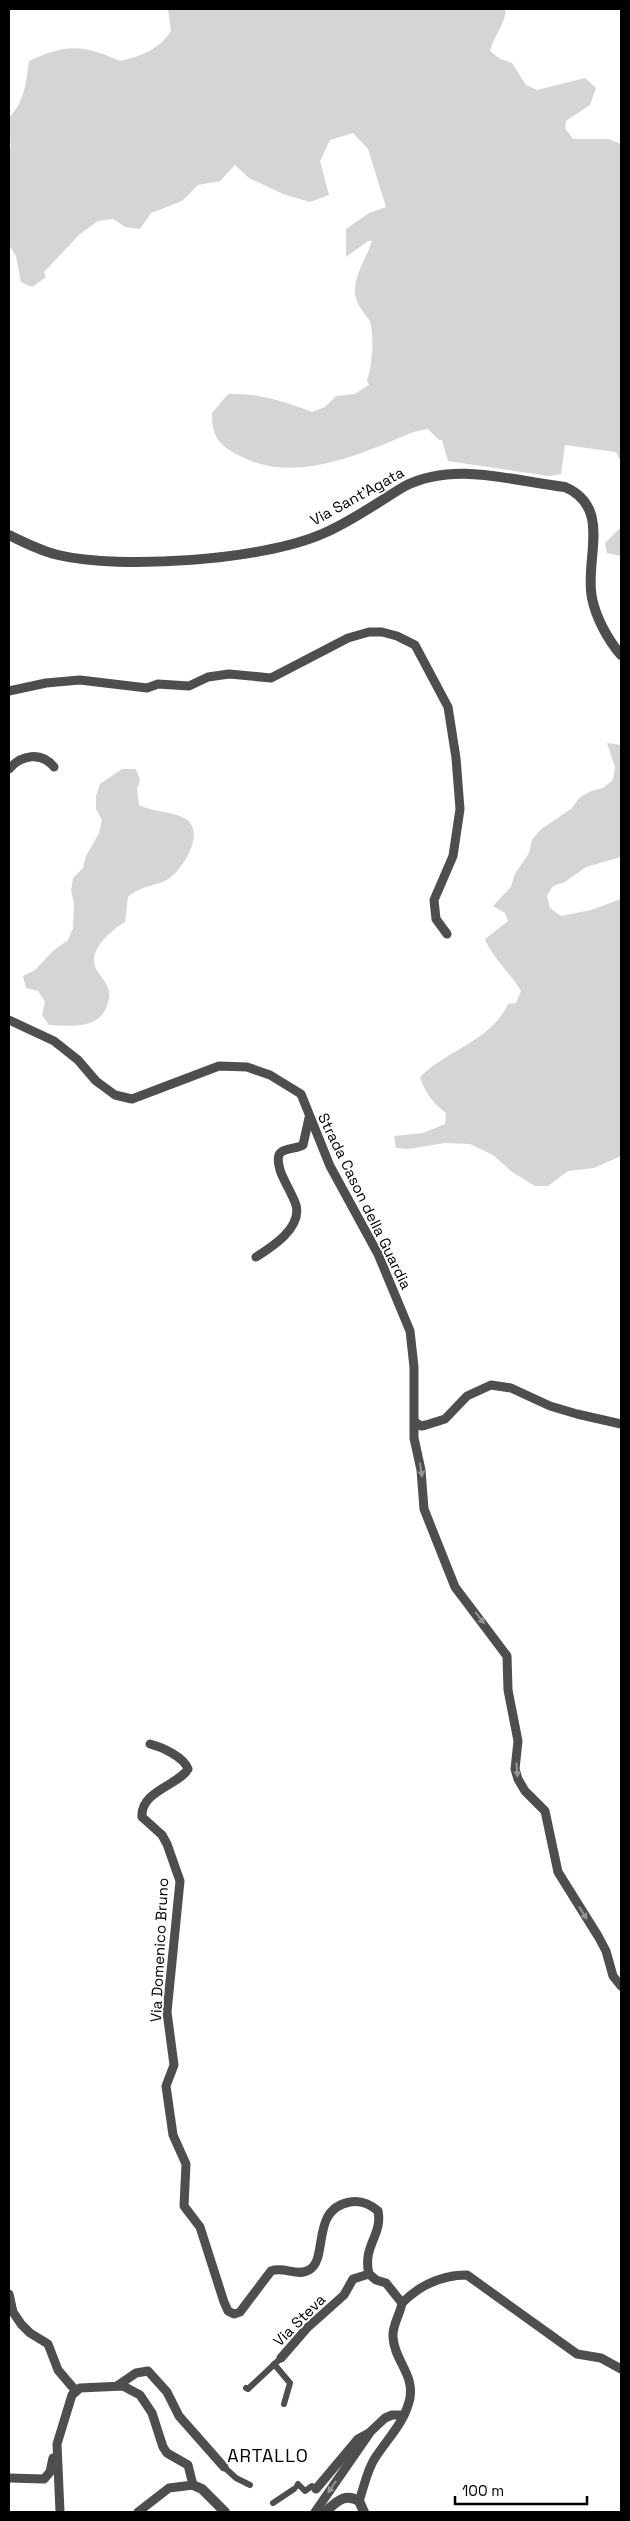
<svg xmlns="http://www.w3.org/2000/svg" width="630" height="2521" font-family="'Space Grotesk',sans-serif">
<rect width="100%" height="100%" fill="#fff"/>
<g fill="#d5d5d5">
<path d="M168 9H506C505 25 494 35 490 51L500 59 512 63 526 85 537 90 585 78 596 88 590 105 566 121 565 128 573 139H608L621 144V462L616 452 565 445 561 474 549 476 448 461 442 440H439L428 429C414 430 399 438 385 444 339 462 286 481 238 455 218 444 212 437 212 413L228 394C259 393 283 401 312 412L325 407 336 396 355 394 369 385 367 380C372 370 375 330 369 320 364 312 355 303 355 292 354 275 367 257 372 241H368L346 257V229L369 213 386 207 368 149 353 133 330 140 320 161 329 195 310 202 283 194 249 178 235 165 220 181 198 185 182 201 151 213 140 229 125 227 113 219 98 221 80 234 44 272 46 277 32 287 21 282 16 256 9 245V151L11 148 9 117C25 102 26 82 29 61 66 44 82 44 120 61 139 57 160 49 171 31Z"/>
<polygon points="621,527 621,556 607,553 605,543"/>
<path d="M607 743 621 745V857L586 867 565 882 553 886 547 896 550 908 561 916 591 910 621 899V1156L594 1168 568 1171 548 1186H535L512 1172 493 1155 470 1144 445 1143 408 1149 396 1148 394 1136 423 1133 445 1124 446 1113C433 1103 425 1093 420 1077 447 1050 492 1040 508 1004L516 1003 521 991C510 973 492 957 485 939L508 921 505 913 493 906 511 887 515 874 529 853 532 840 540 830 572 808 579 798 591 791 603 788 613 780 615 767Z"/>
<path d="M122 769H136L140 780 137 789 139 805C154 813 171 810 186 819 205 832 185 865 172 876 160 887 144 883 128 897L125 922C113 929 94 945 94 960 94 971 102 975 106 984 110 991 110 995 108 1002 102 1030 71 1026 49 1025L42 1015 45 1002 38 991 26 988 23 976 35 970 53 951 68 940 73 928 74 903 71 891 73 878 83 868 86 856 99 833 102 820 96 809V796L100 784Z"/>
</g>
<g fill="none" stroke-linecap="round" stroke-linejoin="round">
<g stroke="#4e4e4e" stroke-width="6">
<polyline points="274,2364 290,2383 284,2404"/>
<polyline points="246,2388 248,2389 281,2358"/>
<polyline points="224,2467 236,2478 250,2485"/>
<polyline points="297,2486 298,2484 305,2491 312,2486 316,2489"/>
<polyline points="273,2503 294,2489"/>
</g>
<g stroke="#4e4e4e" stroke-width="9">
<polyline points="9,691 46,683 80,680 147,688 158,684 189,686 208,677 229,674 271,678 348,638 369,632 382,632 397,636 415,645 448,707 456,758 460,809 453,856 434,900 436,919 447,934"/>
<path d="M9 769C21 755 41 751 54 767"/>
<polyline points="9,1020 54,1041 78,1060 96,1081 115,1095 132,1099 219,1066 247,1067 270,1075 301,1094 330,1166 378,1254 410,1331 414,1367 414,1438 421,1470 424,1509 455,1587 507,1656 508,1690 518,1741 515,1769 518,1779 525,1791 545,1811 558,1872 598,1936 606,1951 613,1976 621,1986"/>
<path d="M256 1257C272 1247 302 1228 296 1205 292 1193 284 1182 280 1170 279 1165 277 1160 279 1155 282 1148 297 1149 303 1145L309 1118"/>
<polyline points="415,1422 421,1426 426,1425 445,1419 467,1396 491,1385 511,1388 550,1406 577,1414 621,1424"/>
<path d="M150 1744C162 1747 184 1757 188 1769 179 1785 140 1791 142 1817L162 1835 167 1844 180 1881 167 2012 174 2065 166 2086 173 2135 186 2164 184 2206 200 2227 224 2302 228 2311 234 2314 240 2312 271 2271C284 2266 298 2277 309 2270 329 2259 310 2209 350 2202 361 2200 370 2204 378 2211 383 2235 362 2246 369 2274"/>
<polyline points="369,2274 376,2280 386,2283 402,2303"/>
<polyline points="9,2294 13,2312 21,2324 30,2333 48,2344 58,2370 75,2390"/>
<path d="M402 2303C420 2285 440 2275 467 2275L577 2354 601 2358 621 2369"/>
<polyline points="281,2358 307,2328 344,2295 353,2279 369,2274"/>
<polyline points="117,2386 136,2373 148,2371 167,2392 179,2416 224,2467"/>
<polyline points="9,2478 44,2479 50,2472 53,2458"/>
<polyline points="316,2489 358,2439 369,2433 385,2418 392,2415 404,2415"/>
<path d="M359 2501C364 2487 367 2470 375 2458 388 2438 405 2422 410 2398 414 2373 394 2360 393 2337 392 2325 400 2315 402 2303"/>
<polyline points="60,2512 57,2444 72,2395 80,2388 123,2386 140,2395 152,2413 163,2447 167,2453 188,2465 193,2485 169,2488 138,2512"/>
<polyline points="315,2512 369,2434"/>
</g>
<g stroke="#4e4e4e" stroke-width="10">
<path d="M9 535C25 543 41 551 58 555 121 570 263 560 322 534 351 522 378 502 405 486 455 461 512 481 565 487 613 508 584 560 592 598 596 618 608 640 621 655"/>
<polyline points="193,2485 202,2489 225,2512"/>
<path d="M325 2512C336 2503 344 2492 359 2501L364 2512"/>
</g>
</g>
<defs><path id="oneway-solid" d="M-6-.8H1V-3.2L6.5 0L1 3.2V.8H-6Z" transform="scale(1.25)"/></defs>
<g fill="#959595">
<use href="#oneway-solid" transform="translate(421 1470) rotate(81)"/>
<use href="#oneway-solid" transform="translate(480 1618) rotate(52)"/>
<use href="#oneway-solid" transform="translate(517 1770) rotate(85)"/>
<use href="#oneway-solid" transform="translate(583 1913) rotate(58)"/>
<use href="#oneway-solid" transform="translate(332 2487) rotate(124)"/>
</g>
<g text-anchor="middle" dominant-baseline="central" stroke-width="4" stroke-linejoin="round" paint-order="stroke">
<g font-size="15" fill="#000" stroke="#fff">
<text transform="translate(357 496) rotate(-29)">Via Sant'Agata</text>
<text transform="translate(365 1201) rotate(64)">Strada Cason della Guardia</text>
<text transform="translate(159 1950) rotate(-87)">Via Domenico Bruno</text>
<text transform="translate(299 2320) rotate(-45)">Via Steva</text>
</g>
<g font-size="18" letter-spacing="1" fill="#000" stroke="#fff">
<text x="268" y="2455">ARTALLO</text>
</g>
</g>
<rect width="630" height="2521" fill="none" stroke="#000000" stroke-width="20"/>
<path d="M455 2496v8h132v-8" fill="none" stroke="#000000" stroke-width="2.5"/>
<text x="462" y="2496" font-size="15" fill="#000000" stroke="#ffffff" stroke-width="4" paint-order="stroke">100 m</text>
</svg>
